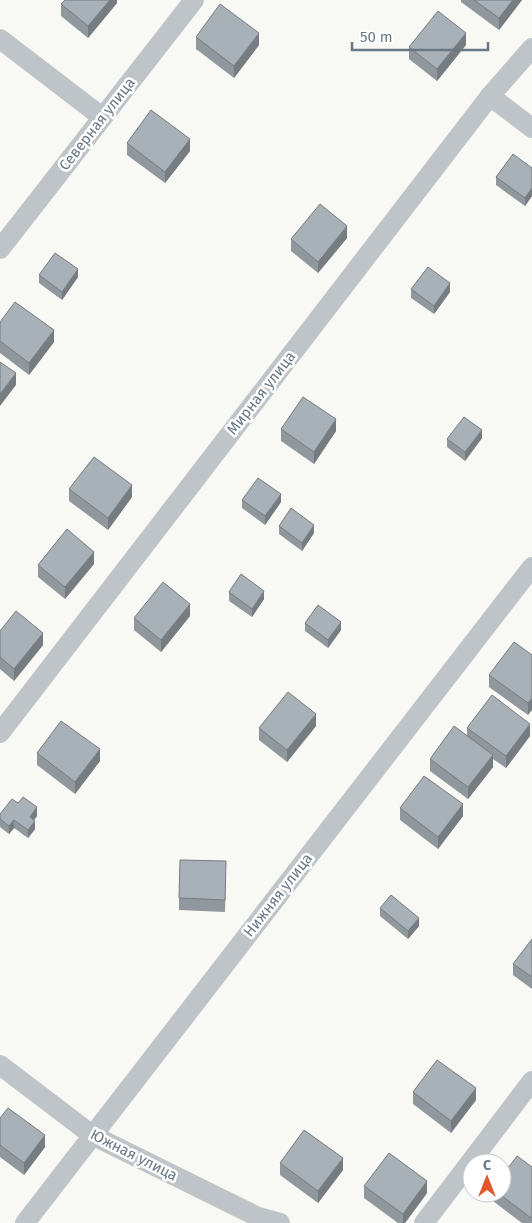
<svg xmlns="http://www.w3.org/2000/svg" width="532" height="1223" font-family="'Fira Sans',sans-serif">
<rect width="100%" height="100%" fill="#f8f8f5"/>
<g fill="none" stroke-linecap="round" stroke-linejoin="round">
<g stroke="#bfc4c8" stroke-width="20">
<polyline points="0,39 102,117"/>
<polyline points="490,96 532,48"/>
<polyline points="0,249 194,0"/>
<polyline points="0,733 490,96 532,128"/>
<polyline points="0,1065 92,1135 258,1217 280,1223"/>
<polyline points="25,1223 532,567"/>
<polyline points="424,1223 532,1081"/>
</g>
</g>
<g fill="#90989d">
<polygon points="117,0 117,3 88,38 61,16 61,4"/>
<polygon points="461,0 522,0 499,30 461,2"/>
<polygon points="196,37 259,45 234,78 196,49"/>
<polygon points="466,45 437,81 409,59 409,47"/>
<polygon points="127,143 190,151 165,183 127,155"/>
<polygon points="532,168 532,196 525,206 496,185 496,177"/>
<polygon points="347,238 318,273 291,251 291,239"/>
<polygon points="39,275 78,277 62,300 39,283"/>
<polygon points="411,289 450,292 434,314 411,298"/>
<polygon points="0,322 54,342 29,375 0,353"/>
<polygon points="281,429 336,431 314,464 281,441"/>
<polygon points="482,438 465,461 447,447 447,439"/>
<polygon points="69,489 132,497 108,530 69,501"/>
<polygon points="242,500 281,502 265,525 242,508"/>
<polygon points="279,526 314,533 302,551 279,534"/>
<polygon points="94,564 65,599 38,577 38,565"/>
<polygon points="229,592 264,599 252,617 229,601"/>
<polygon points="190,616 161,652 134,630 134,618"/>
<polygon points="305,623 341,630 328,648 305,631"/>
<polygon points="0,631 43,645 14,681 0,669"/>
<polygon points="532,655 528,715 489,687 489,675"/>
<polygon points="316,726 287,762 259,740 259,728"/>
<polygon points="467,728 530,736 506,768 493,759 493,767 468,799 430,771 430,759 467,735"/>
<polygon points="37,753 100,761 75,794 37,765"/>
<polygon points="18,803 37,816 34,820 35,829 28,838 14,828 9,834 0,827 0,814"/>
<polygon points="400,808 463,816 438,849 400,820"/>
<polygon points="226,873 225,912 179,910 179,898"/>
<polygon points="380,908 419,926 408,939 380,916"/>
<polygon points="532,939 532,989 513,975 513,964"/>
<polygon points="413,1092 476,1100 451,1133 413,1104"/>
<polygon points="0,1118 45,1147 24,1175 0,1157"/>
<polygon points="280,1163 343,1170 318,1203 280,1175"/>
<polygon points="532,1167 532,1223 522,1223 493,1201 493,1193 502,1193"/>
<polygon points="364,1186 427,1193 405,1223 398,1223 364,1198"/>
</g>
<g fill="#767c80">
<polygon points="110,0 117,0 117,3 88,38 88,26"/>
<polygon points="513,0 522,0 499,30 499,18"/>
<polygon points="259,33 259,45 234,78 234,66"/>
<polygon points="466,33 466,45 437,81 437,69"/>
<polygon points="190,139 190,151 165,183 165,172"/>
<polygon points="532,188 532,196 525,206 525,198"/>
<polygon points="347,226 347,238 318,273 318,262"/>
<polygon points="78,269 78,277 62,300 62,292"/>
<polygon points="450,283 450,292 434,314 434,306"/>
<polygon points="54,330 54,342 29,375 29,363"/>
<polygon points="16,373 16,385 0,406 0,394"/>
<polygon points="336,419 336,431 314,464 314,452"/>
<polygon points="482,430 482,438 465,461 465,452"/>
<polygon points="132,485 132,497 108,530 108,518"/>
<polygon points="281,494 281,502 265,525 265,516"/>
<polygon points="314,525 314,533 302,551 302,543"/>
<polygon points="94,552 94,564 65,599 65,587"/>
<polygon points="264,591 264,599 252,617 252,609"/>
<polygon points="190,604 190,616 161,652 161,640"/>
<polygon points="341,622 341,630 328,648 328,640"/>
<polygon points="43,633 43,645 14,681 14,669"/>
<polygon points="532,698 532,710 528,715 528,703"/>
<polygon points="316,714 316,726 287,762 287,750"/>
<polygon points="530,724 530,736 506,768 506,756"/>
<polygon points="100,749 100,761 75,794 75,782"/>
<polygon points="493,755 493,767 468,799 468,787"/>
<polygon points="463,804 463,816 438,849 438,837"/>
<polygon points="37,807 37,816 30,825 30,817"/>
<polygon points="14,820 14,828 9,834 9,826"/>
<polygon points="35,821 35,829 28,838 28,830"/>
<polygon points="419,918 419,926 408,939 408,931"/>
<polygon points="476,1088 476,1100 451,1133 451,1121"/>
<polygon points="45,1135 45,1147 24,1175 24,1163"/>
<polygon points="343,1158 343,1170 318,1203 318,1191"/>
<polygon points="427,1181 427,1193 405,1223 403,1223 403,1214"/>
</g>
<g fill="#a8b1b7" stroke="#767c80">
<polygon points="65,0 110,0 88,26 61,4"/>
<polygon points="474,0 513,0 499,18"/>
<polygon points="220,4 259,33 234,66 196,37"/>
<polygon points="438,11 466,33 437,69 409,47"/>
<polygon points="151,110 190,139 165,172 127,143"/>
<polygon points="513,154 532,168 532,188 525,198 496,177"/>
<polygon points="320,204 347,226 318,262 291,239"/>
<polygon points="55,253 78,269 62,292 39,275"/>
<polygon points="428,267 450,283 434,306 411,289"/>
<polygon points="15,302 54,330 29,363 0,341 0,322"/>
<polygon points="0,362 16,373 0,394"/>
<polygon points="303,397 336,419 314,452 281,429"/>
<polygon points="464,417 482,430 465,452 447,439"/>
<polygon points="94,457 132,485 108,518 69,489"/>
<polygon points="258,478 281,494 265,516 242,500"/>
<polygon points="291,508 314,525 302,543 279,526"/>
<polygon points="67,529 94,552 65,587 38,565"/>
<polygon points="241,574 264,591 252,609 229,592"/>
<polygon points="163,582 190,604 161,640 134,618"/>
<polygon points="318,605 341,622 328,640 305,623"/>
<polygon points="16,611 43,633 14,669 0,657 0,631"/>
<polygon points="514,642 532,655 532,698 528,703 489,675"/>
<polygon points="288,692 316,714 287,750 259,728"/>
<polygon points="492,695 530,724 506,756 467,728"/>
<polygon points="61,721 100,749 75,782 37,753"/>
<polygon points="454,726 493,755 468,787 430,759"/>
<polygon points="424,776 463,804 438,837 400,808"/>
<polygon points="23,797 37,807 30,817 35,821 28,830 14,820 9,826 0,819 0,814 12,799 18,803"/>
<polygon points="180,860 226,861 225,900 179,898"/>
<polygon points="391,895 419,918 408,931 380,908"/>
<polygon points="532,939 532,977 513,964"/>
<polygon points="437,1060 476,1088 451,1121 413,1092"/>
<polygon points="8,1108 45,1135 24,1163 0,1145 0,1118"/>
<polygon points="304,1130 343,1158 318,1191 280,1163"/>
<polygon points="389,1153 427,1181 403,1214 364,1186"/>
<polygon points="517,1156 532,1167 532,1216 531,1218 498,1193 502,1193 502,1176"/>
</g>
<g text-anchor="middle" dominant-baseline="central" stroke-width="5" stroke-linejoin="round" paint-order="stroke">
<g font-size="15" fill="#687886" stroke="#fff">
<text transform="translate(97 124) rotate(-52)">Северная улица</text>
<text transform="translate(261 393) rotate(-52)">Мирная улица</text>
<text transform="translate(278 895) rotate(-52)">Нижняя улица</text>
<text transform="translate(134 1155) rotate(27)">Южная улица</text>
</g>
</g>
<g transform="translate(487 1178)"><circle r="24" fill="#ffffff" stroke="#c3c9cf"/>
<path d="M0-4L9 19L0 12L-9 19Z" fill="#e1582d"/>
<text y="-8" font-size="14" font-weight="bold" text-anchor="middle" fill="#687886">С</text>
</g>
<path d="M352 42v8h136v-8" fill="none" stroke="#687886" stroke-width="2.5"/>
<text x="360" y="42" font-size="15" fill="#687886" stroke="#ffffff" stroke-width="4" paint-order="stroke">50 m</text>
</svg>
